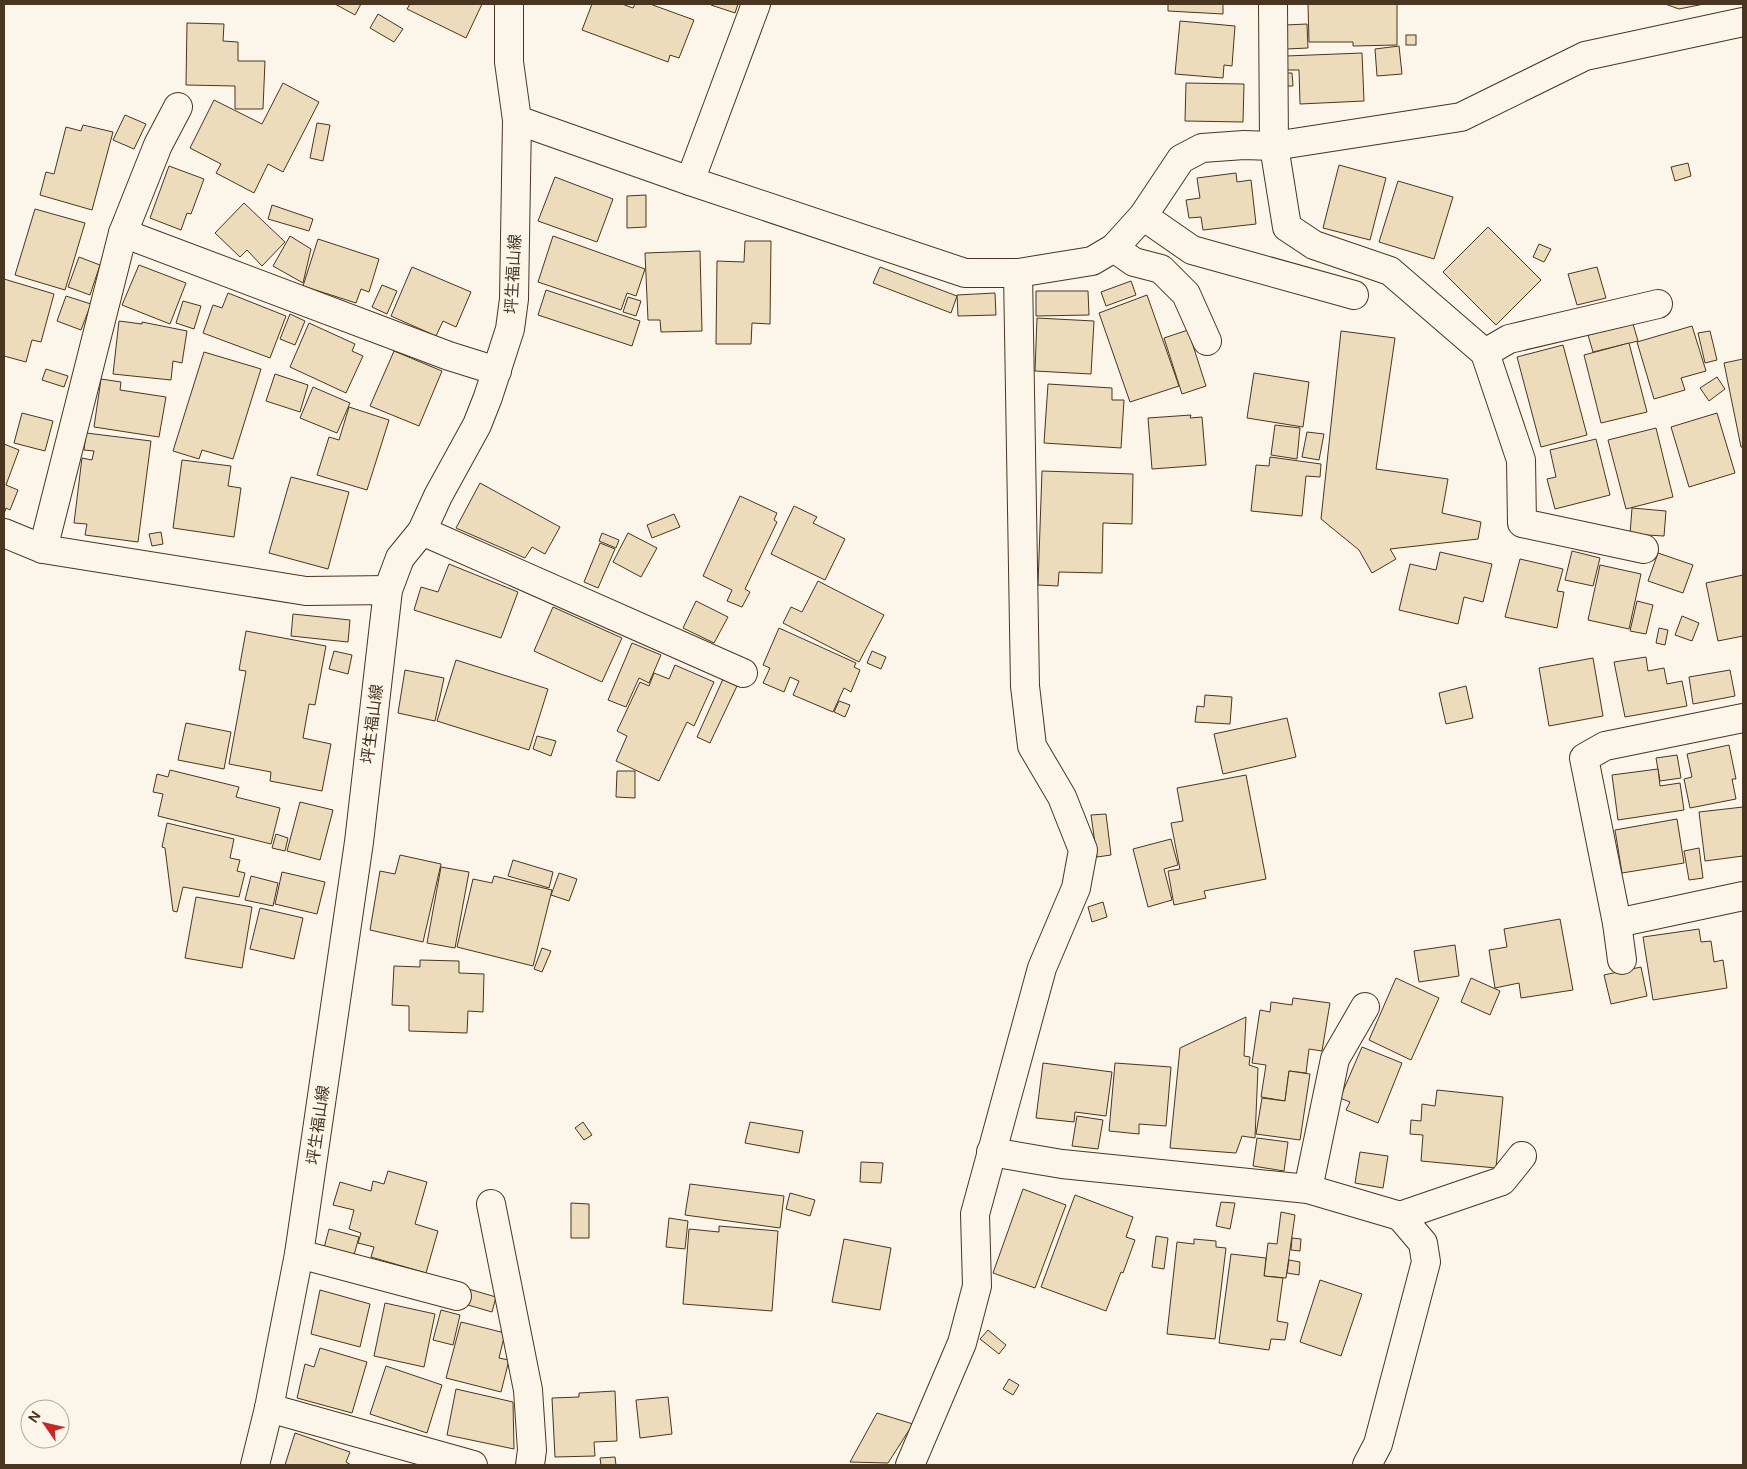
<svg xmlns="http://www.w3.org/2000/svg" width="1747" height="1469" font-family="'DM Sans','Noto Sans JP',sans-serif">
<rect width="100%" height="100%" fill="#fbf6e9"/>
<g fill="#ecdcbc" stroke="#4a3520">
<polygon points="335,4 361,4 355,15"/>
<polygon points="410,4 482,4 466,38 407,9"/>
<polygon points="592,4 622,4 633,8 635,4 650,4 694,20 679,58 670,55 668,62 582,30"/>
<polygon points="712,4 738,4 735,13 711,5"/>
<polygon points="1168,4 1223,4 1223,14 1168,11"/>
<polygon points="1308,4 1397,4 1397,45 1353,46 1353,42 1309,42"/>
<polygon points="1665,4 1704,4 1679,9"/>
<polygon points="378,14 403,29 394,42 370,28"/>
<polygon points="1180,21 1235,26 1232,66 1224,65 1223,78 1175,74"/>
<polygon points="187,23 224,24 223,41 238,42 238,61 265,61 263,109 235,109 235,86 186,85"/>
<polygon points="1307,24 1308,48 1286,49 1285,25"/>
<rect x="1406" y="35" width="10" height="10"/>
<polygon points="1399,46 1402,74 1377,76 1375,49"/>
<polygon points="1362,53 1364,101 1300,104 1299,70 1286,70 1286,56"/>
<polygon points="1285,73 1292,73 1293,86 1285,86"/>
<polygon points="283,83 319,102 283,172 268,164 254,193 216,173 221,164 190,148 214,100 262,124"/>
<polygon points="1186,83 1244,84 1243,122 1185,121"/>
<polygon points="125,115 146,124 134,149 113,140"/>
<polygon points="317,123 330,125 323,161 310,158"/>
<polygon points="83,125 113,132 92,210 40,195 46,172 54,174 66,127 81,131"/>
<polygon points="1688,163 1691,176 1675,181 1671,167"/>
<polygon points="1339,165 1386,178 1370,240 1323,228"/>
<polygon points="169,166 204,179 191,214 187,213 181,230 150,218"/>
<polygon points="1236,173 1237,182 1251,180 1256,224 1203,230 1201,217 1189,218 1186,200 1200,198 1197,178"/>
<polygon points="555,177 613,199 597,242 538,221"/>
<polygon points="1398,181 1453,197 1434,259 1379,242"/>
<polygon points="646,195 646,227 627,228 627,196"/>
<polygon points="244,203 285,242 262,266 247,250 240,257 215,233"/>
<polygon points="272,205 313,219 309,231 268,219"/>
<polygon points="35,209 85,223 65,290 15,275"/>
<polygon points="1488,227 1541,280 1496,325 1443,272"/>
<polygon points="290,236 311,249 303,283 273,266"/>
<polygon points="553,236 645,269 636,296 627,293 621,310 538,282"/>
<polygon points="318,239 379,259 369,292 361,289 356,303 303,286"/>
<polygon points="745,241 771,241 770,324 752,323 751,344 716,344 717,261 744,262"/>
<polygon points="1539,244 1551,249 1544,262 1533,257"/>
<polygon points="700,251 702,331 661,332 660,320 648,320 645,253"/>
<polygon points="79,257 100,265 90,295 68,287"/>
<polygon points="139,265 186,283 170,324 122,305"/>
<polygon points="412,267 471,292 456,327 443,321 436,336 391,316"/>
<polygon points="880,267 957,296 951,313 873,283"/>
<polygon points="1597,267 1606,298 1577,305 1568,274"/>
<polygon points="4,279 54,294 41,342 32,340 26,362 4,356"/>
<polygon points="1131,281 1136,295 1106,306 1101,292"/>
<polygon points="382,285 397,291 387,314 372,307"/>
<polygon points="546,290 640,321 632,346 538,315"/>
<polygon points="1036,291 1088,291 1089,315 1036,316"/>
<polygon points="228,293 286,316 270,358 203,333 213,305 222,308"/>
<polygon points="995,293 996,315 958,316 957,295"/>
<polygon points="1147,295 1179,386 1130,402 1099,313"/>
<polygon points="66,296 91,304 81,330 57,321"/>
<polygon points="628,297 641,301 636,316 623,312"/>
<polygon points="183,301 201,306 194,329 176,323"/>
<polygon points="290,314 305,321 295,345 280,339"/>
<polygon points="1037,318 1094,321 1091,374 1035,371"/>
<polygon points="119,321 142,324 142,322 187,331 182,363 173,361 171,380 113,374"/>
<polygon points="309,323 355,344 352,351 363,356 346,393 290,367"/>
<polygon points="1633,324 1638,341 1593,352 1588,335"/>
<polygon points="1692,326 1706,371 1681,378 1685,390 1654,399 1637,342"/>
<polygon points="1188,330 1206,386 1182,394 1164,338"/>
<polygon points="1341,331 1395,338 1376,469 1448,479 1442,513 1481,522 1478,539 1390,549 1396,559 1372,573 1359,550 1321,519"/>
<polygon points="1710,331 1717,360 1705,363 1698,333"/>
<polygon points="1629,343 1647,412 1601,423 1584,355"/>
<polygon points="1563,345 1587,435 1541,447 1517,357"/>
<polygon points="394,351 442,371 419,426 370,406"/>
<polygon points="204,352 261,369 233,459 202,450 199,459 173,451"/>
<polygon points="1743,359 1743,447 1741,447 1724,363"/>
<polygon points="46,369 68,376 64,387 42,380"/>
<polygon points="1254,373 1309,382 1303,427 1247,418"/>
<polygon points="275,374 308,385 300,412 266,401"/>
<polygon points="1717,377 1725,389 1709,401 1700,388"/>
<polygon points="101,379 121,382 120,390 166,397 159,437 94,427"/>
<polygon points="1048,384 1112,388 1112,400 1124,400 1121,448 1044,443"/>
<polygon points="313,387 350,403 337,433 300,418"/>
<polygon points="349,407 389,420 367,490 317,475 329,437 339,440"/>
<polygon points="22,413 53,421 45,451 14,443"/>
<polygon points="1717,413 1735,473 1689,487 1671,427"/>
<polygon points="1191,415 1190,418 1202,417 1206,465 1152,469 1148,418"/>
<polygon points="1275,425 1300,428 1297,459 1271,455"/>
<polygon points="1656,428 1673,497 1626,509 1608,440"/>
<polygon points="1307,432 1324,434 1319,460 1302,457"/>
<polygon points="86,433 151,441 138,542 85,535 87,524 74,523 82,458 92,460 94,451 84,450"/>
<polygon points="1596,439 1610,495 1555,509 1547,479 1556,477 1550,450"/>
<polygon points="4,444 19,450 6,485 18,490 10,510 6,508 4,514"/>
<polygon points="1270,457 1321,464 1320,477 1306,476 1302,516 1251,511 1256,465 1269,466"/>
<polygon points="182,460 231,466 228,486 241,488 234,537 173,528"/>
<polygon points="1042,471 1133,474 1132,524 1103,523 1102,573 1059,572 1058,586 1038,585"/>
<polygon points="291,477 349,492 328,569 269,553"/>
<polygon points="480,483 560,527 545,554 532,547 525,558 456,528"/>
<polygon points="740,496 777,513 774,520 777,522 745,589 750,592 742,607 727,601 732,590 703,576"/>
<polygon points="794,506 817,517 813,523 845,539 825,580 771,554"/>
<polygon points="1632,508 1666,511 1664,536 1630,534"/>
<polygon points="674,514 680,527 652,538 647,525"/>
<polygon points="161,532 163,544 152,546 149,534"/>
<polygon points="602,533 619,540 616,548 599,541"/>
<polygon points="628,533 657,548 641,577 613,562"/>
<polygon points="600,543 615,549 598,588 584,582"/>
<polygon points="1572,551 1600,558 1593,586 1565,580"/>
<polygon points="1440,552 1492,564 1483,602 1464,597 1458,624 1399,610 1410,564 1436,570"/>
<polygon points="1658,553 1693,565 1683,593 1648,581"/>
<polygon points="1520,559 1563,569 1557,591 1564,592 1557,628 1505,617"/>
<polygon points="449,564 518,592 501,638 414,610 421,587 438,592"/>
<polygon points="1600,565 1641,574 1629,629 1588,620"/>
<polygon points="1743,575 1743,636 1718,641 1706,583"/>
<polygon points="818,581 884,615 859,662 783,623 791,607 802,612"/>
<polygon points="696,601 728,617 714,643 683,628"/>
<polygon points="1637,601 1653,605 1646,634 1630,631"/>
<polygon points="553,607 622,638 602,682 534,651"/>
<polygon points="293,614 350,620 348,642 291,636"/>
<polygon points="1682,616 1699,623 1692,641 1675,635"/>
<polygon points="779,628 856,663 854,667 860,670 851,692 844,688 833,712 793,695 799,681 790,677 784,692 763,683 770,668 763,665"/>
<polygon points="1659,628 1668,630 1665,645 1656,643"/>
<polygon points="246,631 326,646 315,705 309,704 303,738 331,744 322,791 270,781 271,772 229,764 246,671 239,670"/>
<polygon points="632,643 661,655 649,683 639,678 626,707 608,700"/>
<polygon points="334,651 352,655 348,674 329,669"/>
<polygon points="872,651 886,657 881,669 867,663"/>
<polygon points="1646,657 1648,671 1664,668 1667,684 1682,681 1687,706 1625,717 1614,662"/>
<polygon points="1593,658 1603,716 1549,726 1539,668"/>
<polygon points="456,660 548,689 529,750 437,721"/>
<polygon points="675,665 714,682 694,726 687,722 659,781 616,761 627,736 617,731 640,682 649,686 654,673 669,679"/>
<polygon points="405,670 444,678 435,721 398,713"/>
<polygon points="1730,670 1735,696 1693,704 1689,677"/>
<polygon points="723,679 737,686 710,743 697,737"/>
<polygon points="1466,686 1473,718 1446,724 1439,693"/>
<polygon points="1205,695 1232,697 1230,724 1195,722 1197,706 1204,707"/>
<polygon points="839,701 850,705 845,717 834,712"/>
<polygon points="1287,718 1296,757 1223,774 1214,734"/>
<polygon points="186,723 231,732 224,769 178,760"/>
<polygon points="537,736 556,741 551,756 533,749"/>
<polygon points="1729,745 1736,779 1732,779 1736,799 1690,808 1684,779 1692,777 1687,754"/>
<polygon points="1677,755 1681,778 1660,781 1656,758"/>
<polygon points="1658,769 1660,786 1680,783 1684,810 1618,820 1612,775"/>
<polygon points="170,770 239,787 236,797 280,808 271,844 158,816 163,794 153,792 157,774 168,777"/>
<polygon points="617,771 635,771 635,798 616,797"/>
<polygon points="1246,775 1266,879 1204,891 1206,898 1174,905 1168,871 1180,869 1171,823 1183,821 1177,788"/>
<polygon points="300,802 333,810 320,860 287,851"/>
<polygon points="1743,807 1743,856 1705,861 1699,812"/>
<polygon points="1106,814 1111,855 1097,857 1091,815"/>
<polygon points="1677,819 1684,863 1622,873 1615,830"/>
<polygon points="167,823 234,839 230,858 240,860 237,871 245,873 239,897 183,887 177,912 173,911 165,848 162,847"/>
<polygon points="276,834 288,838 285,851 272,848"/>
<polygon points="1171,839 1178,865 1164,869 1172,900 1148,907 1133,849"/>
<polygon points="1699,848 1703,878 1689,880 1684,851"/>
<polygon points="400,855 441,864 423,942 370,930 380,871 395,874"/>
<polygon points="513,860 553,872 549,888 508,876"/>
<polygon points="441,867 469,872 455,948 427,943"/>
<polygon points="282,872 325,882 317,914 275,904"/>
<polygon points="559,873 577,879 569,901 551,895"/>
<polygon points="251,876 278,883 273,906 245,900"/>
<polygon points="494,876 552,890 533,966 457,947 473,879 492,883"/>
<polygon points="196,897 252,907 242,968 185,958"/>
<polygon points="1103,902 1107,917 1092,922 1088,907"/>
<polygon points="260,908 303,918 294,959 250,949"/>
<polygon points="1560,919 1573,990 1521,998 1519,983 1495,988 1489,950 1507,947 1504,929"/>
<polygon points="1699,929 1701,942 1711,941 1714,962 1723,960 1727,988 1653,1000 1643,937"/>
<polygon points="1455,945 1459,976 1419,982 1414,951"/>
<polygon points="542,948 551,951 542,972 534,969"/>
<polygon points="420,960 459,961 459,973 484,974 483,1012 468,1011 467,1033 409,1031 409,1006 392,1005 394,966 420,967"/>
<polygon points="1641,967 1647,996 1611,1004 1604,975"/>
<polygon points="1396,978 1439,998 1411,1060 1369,1040"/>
<polygon points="1471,978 1500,991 1490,1015 1461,1002"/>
<polygon points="1293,998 1330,1003 1322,1051 1309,1049 1306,1073 1289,1071 1285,1101 1261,1097 1266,1065 1252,1063 1260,1010 1270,1012 1271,1002 1292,1005"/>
<polygon points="1246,1017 1244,1056 1250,1057 1249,1065 1258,1068 1255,1138 1242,1136 1236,1153 1170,1148 1180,1048"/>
<polygon points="1362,1047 1402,1063 1378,1123 1346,1110 1350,1102 1340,1098"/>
<polygon points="1043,1063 1112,1072 1106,1116 1075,1112 1074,1122 1036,1118"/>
<polygon points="1115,1063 1171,1067 1166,1126 1139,1124 1139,1134 1109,1131"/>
<polygon points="1289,1071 1310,1074 1300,1140 1256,1134 1262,1098 1285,1101"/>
<polygon points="1437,1090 1503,1097 1496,1168 1421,1161 1423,1135 1410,1134 1411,1120 1421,1121 1422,1104 1435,1106"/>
<polygon points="1077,1116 1103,1120 1098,1149 1072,1146"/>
<polygon points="583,1122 592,1135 584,1140 575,1128"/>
<polygon points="750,1122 803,1131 799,1153 745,1143"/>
<polygon points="1257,1138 1288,1142 1284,1171 1253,1166"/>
<polygon points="1360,1152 1388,1156 1383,1188 1355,1183"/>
<polygon points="861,1162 883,1163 881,1183 860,1182"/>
<polygon points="388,1171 427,1182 415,1224 438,1231 426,1273 371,1257 374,1247 358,1243 361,1233 349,1229 354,1210 333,1205 340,1182 371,1191 373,1181 384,1184"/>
<polygon points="690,1184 784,1196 780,1228 685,1215"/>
<polygon points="1023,1189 1066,1205 1035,1288 993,1273"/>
<polygon points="790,1193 815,1200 810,1216 786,1209"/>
<polygon points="1075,1195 1133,1217 1126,1237 1135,1240 1123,1273 1121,1272 1106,1311 1041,1287"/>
<polygon points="1221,1202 1235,1203 1230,1229 1216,1226"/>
<polygon points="571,1203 589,1204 589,1238 571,1238"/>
<polygon points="1281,1212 1295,1215 1286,1278 1264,1276 1268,1243 1277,1244"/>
<polygon points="669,1218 688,1221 685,1249 666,1247"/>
<polygon points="719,1226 778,1231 772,1311 683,1304 689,1229 719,1232"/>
<polygon points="329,1229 359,1237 354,1255 324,1248"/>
<polygon points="1156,1236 1168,1238 1164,1269 1152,1267"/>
<polygon points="1292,1238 1301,1239 1300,1251 1291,1250"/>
<polygon points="844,1239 891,1248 880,1310 832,1302"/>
<polygon points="1194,1239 1216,1241 1216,1247 1226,1248 1215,1339 1167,1334 1177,1242 1194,1244"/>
<polygon points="1231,1254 1266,1258 1264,1276 1283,1278 1277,1321 1288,1323 1285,1340 1271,1339 1269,1350 1219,1343"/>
<polygon points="1289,1260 1300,1262 1299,1275 1287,1273"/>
<polygon points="1320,1280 1362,1294 1341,1356 1300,1342"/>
<polygon points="465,1288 496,1297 492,1312 461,1303"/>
<polygon points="320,1290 370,1304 360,1347 311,1334"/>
<polygon points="385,1303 435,1314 424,1367 374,1356"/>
<polygon points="441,1310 460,1315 453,1345 433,1340"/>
<polygon points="461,1322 505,1333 499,1358 509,1360 501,1392 446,1378"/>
<polygon points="988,1330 1006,1345 999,1354 980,1339"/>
<polygon points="320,1348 367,1362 352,1413 297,1398 305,1364 314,1367"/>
<polygon points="386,1366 442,1385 427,1433 370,1414"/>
<polygon points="1009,1379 1019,1385 1013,1395 1003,1389"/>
<polygon points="456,1389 513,1402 514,1449 447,1435"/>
<polygon points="615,1391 617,1441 594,1442 595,1456 555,1457 552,1398 579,1397 579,1393"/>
<polygon points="668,1397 672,1434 640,1438 636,1400"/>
<polygon points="877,1413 913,1424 888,1463 850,1462"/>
<polygon points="295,1433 350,1452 346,1462 351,1465 285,1465"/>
<polygon points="615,1457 616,1465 601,1465 600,1458"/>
</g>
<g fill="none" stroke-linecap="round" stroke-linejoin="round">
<defs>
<g id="street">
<polyline points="1273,4 1274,146 1287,227 1314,245 1390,271 1485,353 1521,460 1522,523 1644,549"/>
<polyline points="517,120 690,181 965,273 1018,273 1092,261 1114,248 1143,216 1181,159 1202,148 1244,145 1274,146 1461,117 1585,56 1743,22"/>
<polyline points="690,181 756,4"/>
<polyline points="1143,216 1192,250 1354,295"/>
<polyline points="123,233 449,356 497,371"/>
<polyline points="1114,248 1134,262 1161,269 1186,294 1207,341"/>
<polyline points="1485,353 1509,339 1658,304"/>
<polyline points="422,531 743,673"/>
<polyline points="4,533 43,549 306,591 388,590"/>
<polyline points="43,549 123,233 158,145 178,107"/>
<polyline points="1617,923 1743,896"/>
<polyline points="1622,960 1617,923 1584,758 1605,746 1743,718"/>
<polyline points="991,1152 1062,1164 1308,1189 1400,1216 1502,1181 1522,1156"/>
<polyline points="1308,1189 1335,1059 1365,1007"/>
<polyline points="491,1204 528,1390 532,1450 530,1465"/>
<polyline points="299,1254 457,1296"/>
<polyline points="269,1408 473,1465"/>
<polyline points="910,1465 962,1343 977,1286 975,1214 1042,968 1076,888 1083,850 1062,797 1032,746 1025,686 1018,273"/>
<polyline points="1367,1465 1378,1444 1426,1262 1423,1243 1400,1216"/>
</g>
<polyline id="secondary" points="255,1465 269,1408 299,1254 359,842 388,590 400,558 422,531 438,496 477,425 488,397 510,329 514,299 517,120 509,62 509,4"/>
</defs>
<use href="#street" stroke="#4a3520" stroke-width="30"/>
<use href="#secondary" stroke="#4a3520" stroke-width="30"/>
<use href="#street" stroke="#fbf6e9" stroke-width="28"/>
<use href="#secondary" stroke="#fbf6e9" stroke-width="28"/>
</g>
<g text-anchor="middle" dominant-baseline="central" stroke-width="4" stroke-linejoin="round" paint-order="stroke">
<g font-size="16" fill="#4a3520" stroke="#fbf6e9">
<text transform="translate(513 274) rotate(-87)">坪生福山線</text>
<text transform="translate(372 724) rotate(-83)">坪生福山線</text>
<text transform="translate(318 1125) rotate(-82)">坪生福山線</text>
</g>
</g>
<rect width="1747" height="1469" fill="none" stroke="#4a3520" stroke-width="10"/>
<g transform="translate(45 1424) rotate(304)"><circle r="24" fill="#fbf6e9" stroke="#b4a999"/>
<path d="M0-4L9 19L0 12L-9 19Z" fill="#c62828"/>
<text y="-8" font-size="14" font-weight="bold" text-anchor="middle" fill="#4a3520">N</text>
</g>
</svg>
